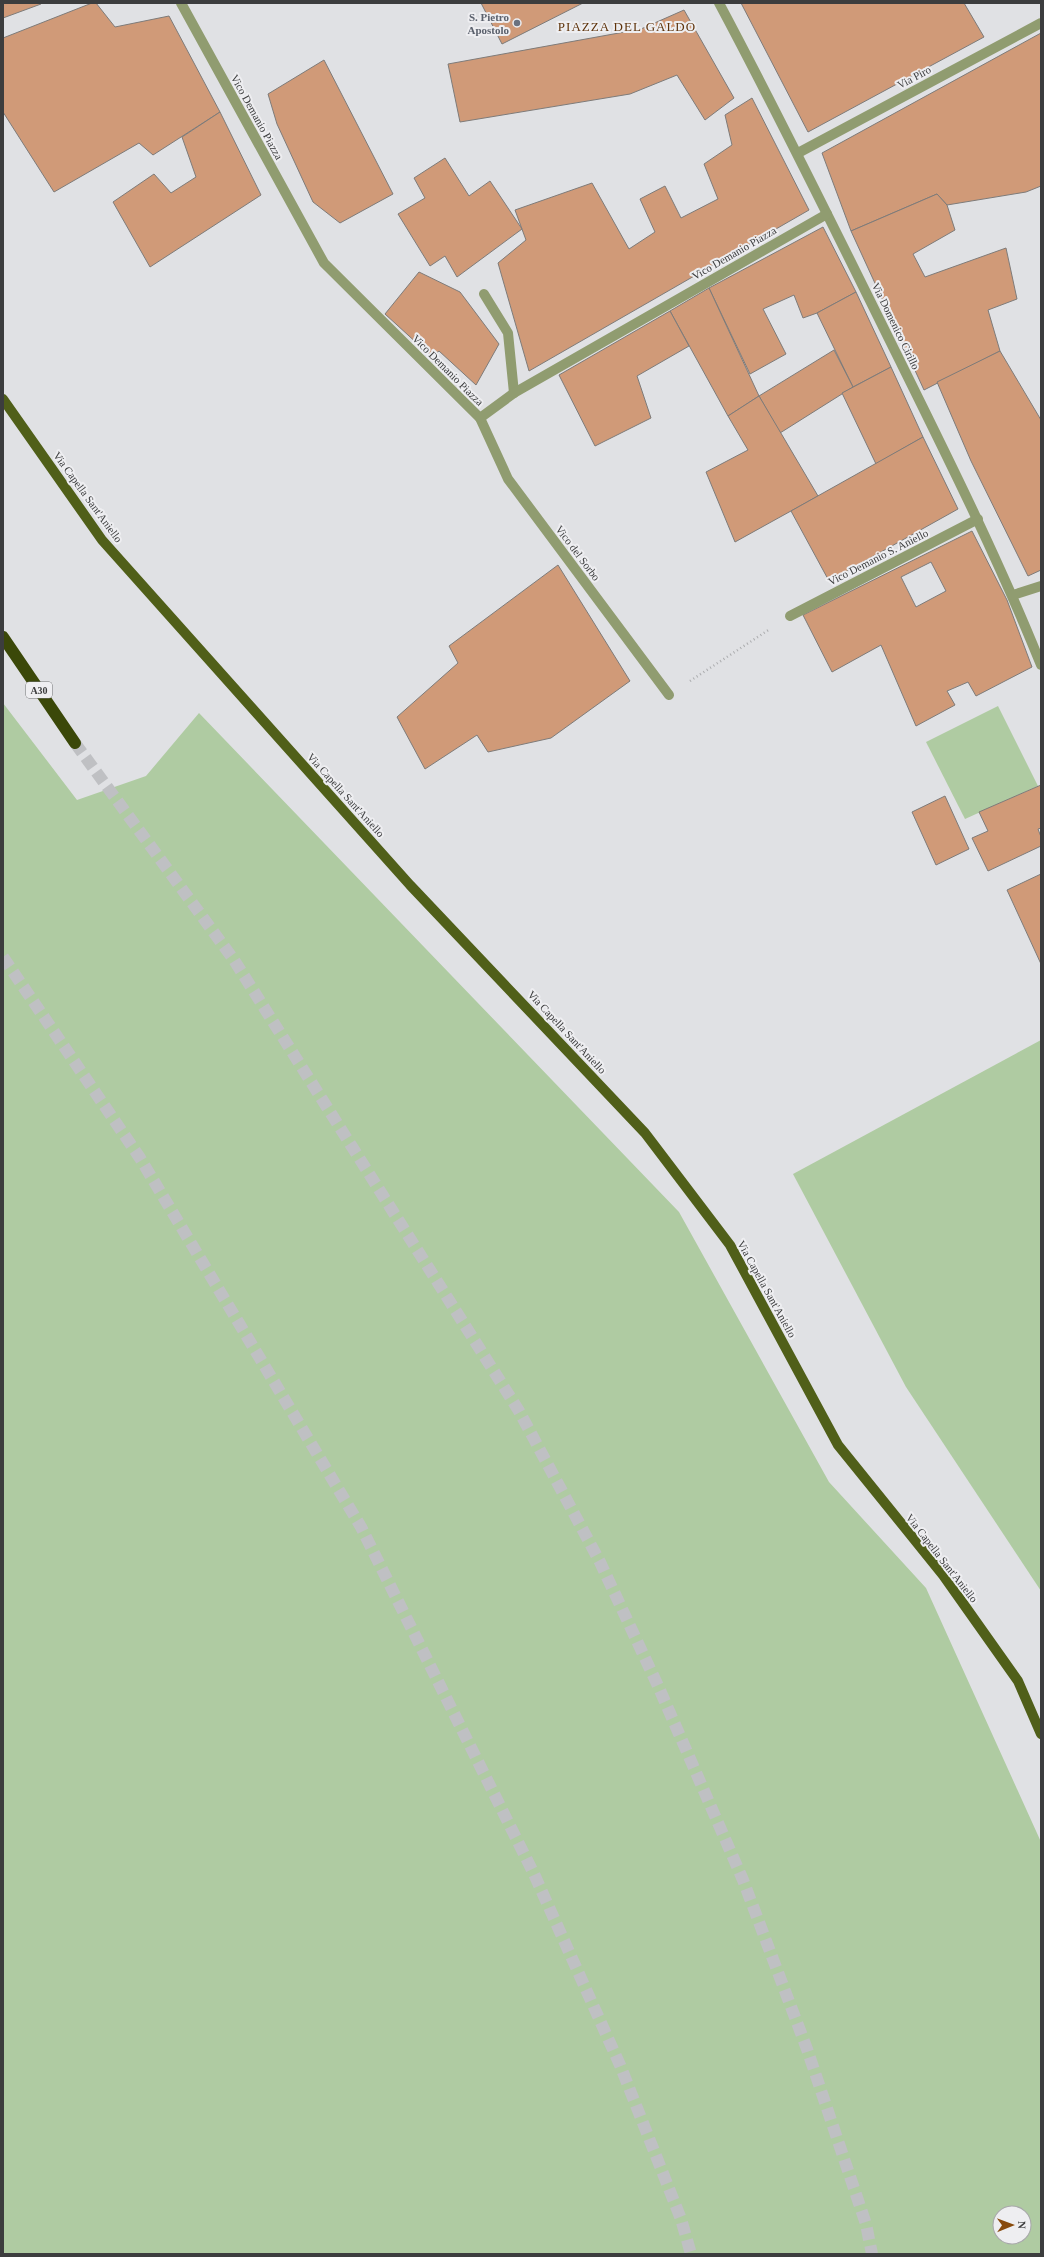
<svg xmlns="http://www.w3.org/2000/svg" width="1044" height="2257" font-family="Georgia,serif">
<rect width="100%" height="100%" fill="#e0e1e4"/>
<g fill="#afcba2" fill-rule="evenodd">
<path d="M3 703 77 800 146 776 199 713 679 1212 829 1482 926 1588 1041 1842V2254H3ZM1000 2213H1024V2237H1000Z"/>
<polygon points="998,706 1038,786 965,819 926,742"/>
<polygon points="1041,1040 1041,1591 906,1387 793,1174"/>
</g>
<g fill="#d09a78" stroke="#7e7b79" fill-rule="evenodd">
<polygon points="3,3 41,3 41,4 3,18"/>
<polygon points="92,3 96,3 115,27 169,16 220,112 153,155 139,143 54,192 3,112 3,38"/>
<polygon points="481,3 583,3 502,44"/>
<polygon points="741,3 964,3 984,37 808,132"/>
<polygon points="684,10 734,98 705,120 677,75 630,94 460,122 448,64 641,29"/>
<polygon points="1041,33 1041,186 1026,192 947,205 937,194 851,231 822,153"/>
<polygon points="324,60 393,194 340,223 313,202 277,124 268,94"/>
<polygon points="752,98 809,210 529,371 498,263 526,240 515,210 592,183 629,249 655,232 640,199 665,186 681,218 718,199 704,164 732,145 725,115"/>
<polygon points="220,112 261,195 150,267 113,202 154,174 171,193 196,177 182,137"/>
<polygon points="445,158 469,196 490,181 522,229 457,277 445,256 430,266 398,214 425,198 414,178"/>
<polygon points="937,194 947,205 955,230 913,254 925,277 1006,248 1017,299 988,310 1000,351 924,390 851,231"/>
<polygon points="823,227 856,292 817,313 803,318 794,295 763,309 786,354 750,374 709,288"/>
<polygon points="419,272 460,292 499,344 476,385 439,351 432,357 385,314"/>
<polygon points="709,288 759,396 728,416 670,311"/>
<polygon points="856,292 891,367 853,387 817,313"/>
<polygon points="670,311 689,346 637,376 651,418 595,446 559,375"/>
<polygon points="834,350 853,387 780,433 759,396"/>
<polygon points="1000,351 1041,420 1041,570 1028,576 971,461 937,382"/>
<polygon points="891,367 923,437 876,464 842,393"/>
<polygon points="759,396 818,496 735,542 706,472 748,450 728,416"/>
<polygon points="923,437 958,509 829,581 791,511"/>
<path d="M972 531 1007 600 1032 667 976 696 968 682 947 691 955 705 916 726 881 645 832 672 803 615ZM931 562 946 591 916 607 901 577Z"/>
<polygon points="558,565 630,681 551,738 488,752 477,735 425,769 397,717 458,663 449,646"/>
<polygon points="1041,785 1041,828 1038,829 1041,837 1041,846 988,871 972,838 988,831 979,812"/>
<polygon points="945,796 969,849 936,865 912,812"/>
<polygon points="1041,874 1041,964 1007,890"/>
</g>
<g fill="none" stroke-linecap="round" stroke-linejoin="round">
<g stroke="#bfc0c3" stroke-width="12" stroke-dasharray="12 6" stroke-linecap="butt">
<polyline points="75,743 234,960 519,1411 600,1562 659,1688 743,1880 807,2049 866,2224 872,2254"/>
<polyline points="3,957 140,1158 361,1527 534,1874 620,2065 681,2219 691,2254"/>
</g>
<polyline stroke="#abacae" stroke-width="2.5" stroke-dasharray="1 3" stroke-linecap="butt" points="690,681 770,629"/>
<g stroke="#909c70" stroke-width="10">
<polyline points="181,3 324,263 480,418 508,479 669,695"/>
<path d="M719 3C781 119 838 236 896 353 947 456 998 558 1041 665"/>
<polyline points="798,153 1041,23"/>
<polyline points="484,294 508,333 514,393"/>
<polyline points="480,418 514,393 827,214"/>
<polyline points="1013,595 1041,586"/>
<polyline points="790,616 978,519"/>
</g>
<polyline stroke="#505f19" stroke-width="10" points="3,399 102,540 410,885 645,1133 730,1245 838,1445 943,1575 1018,1681 1041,1734"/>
<polyline stroke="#3b4809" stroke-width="12" points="3,637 75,743"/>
</g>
<circle fill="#6b7280" stroke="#eeeef1" stroke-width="1.5" cx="517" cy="23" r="4"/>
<g text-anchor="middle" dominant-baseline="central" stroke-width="4" stroke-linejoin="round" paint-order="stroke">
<rect fill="#eeeef1" stroke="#717274" stroke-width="1" x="26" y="682" width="26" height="16" rx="3"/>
<g font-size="10" font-weight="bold" fill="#3c3d3e">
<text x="39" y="690">A30</text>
</g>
<g font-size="11" font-weight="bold" fill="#5b616d" stroke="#eeeef1" text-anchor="end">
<text x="509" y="17">S. Pietro<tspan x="509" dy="13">Apostolo</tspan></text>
</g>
<g font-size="11" fill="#3c3d3e" stroke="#eeeef1">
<text transform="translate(914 77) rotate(-28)">Via Piro</text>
<text transform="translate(257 117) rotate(61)">Vico Demanio Piazza</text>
<text transform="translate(734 253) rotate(-30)">Vico Demanio Piazza</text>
<text transform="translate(896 326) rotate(64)">Via Domenico Cirillo</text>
<text transform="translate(448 370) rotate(45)">Vico Demanio Piazza</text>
<text transform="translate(88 497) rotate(54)">Via Capella Sant'Aniello</text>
<text transform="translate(578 553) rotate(53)">Vico del Sorbo</text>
<text transform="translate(878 557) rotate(-27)">Vico Demanio S. Aniello</text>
<text transform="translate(346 795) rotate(48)">Via Capella Sant'Aniello</text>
<text transform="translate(567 1032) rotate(47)">Via Capella Sant'Aniello</text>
<text transform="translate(767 1289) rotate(61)">Via Capella Sant'Aniello</text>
<text transform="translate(942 1558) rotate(52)">Via Capella Sant'Aniello</text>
</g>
<g font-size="13" letter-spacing="1" fill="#5e330b" stroke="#eeeef1">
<text x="627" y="26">PIAZZA DEL GALDO</text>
</g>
</g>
<rect width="1044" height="2257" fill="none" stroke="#3c3d3e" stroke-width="8"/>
<g transform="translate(1012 2225) rotate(89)"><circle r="19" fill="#eeeef1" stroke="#a7a7a9"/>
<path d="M0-3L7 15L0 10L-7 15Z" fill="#884a0c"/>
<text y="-6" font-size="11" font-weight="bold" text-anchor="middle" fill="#3c3d3e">N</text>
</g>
</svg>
